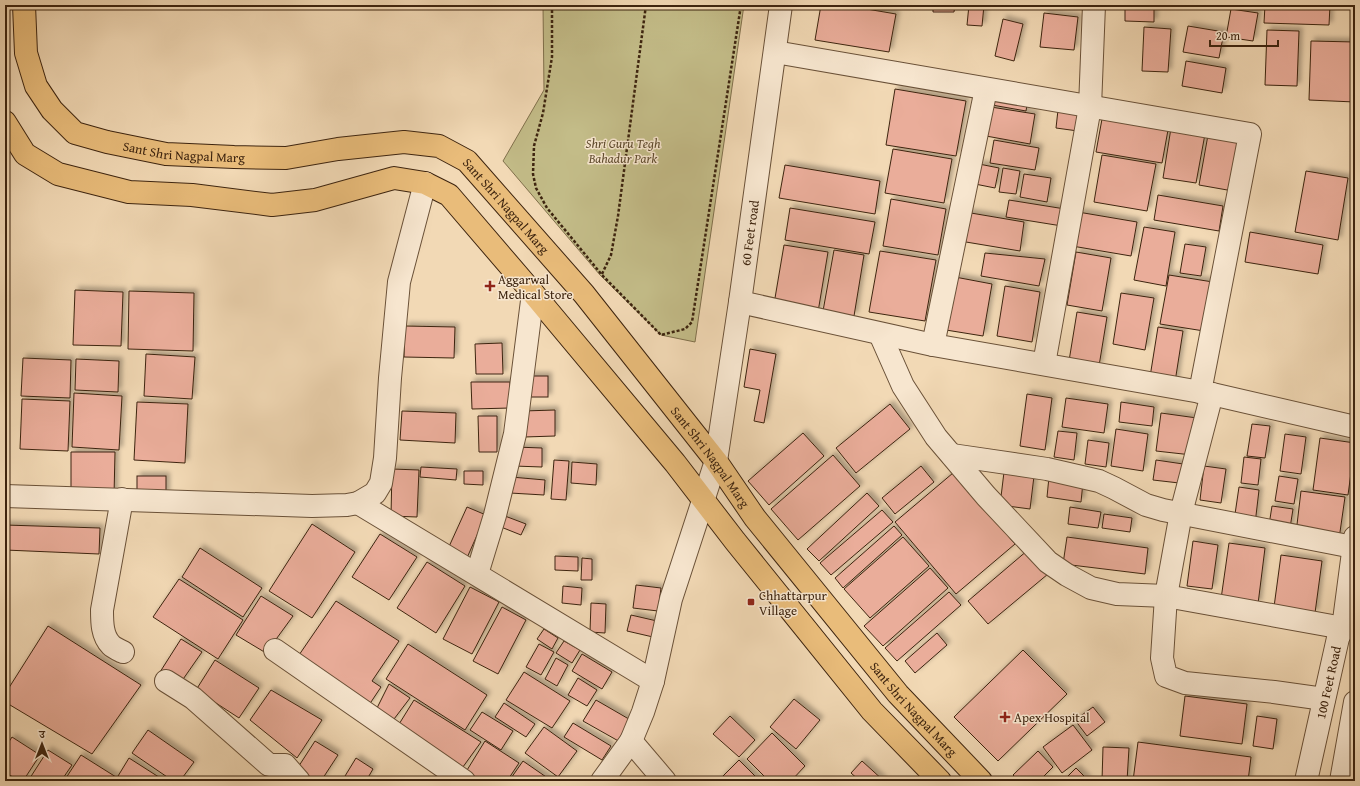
<svg xmlns="http://www.w3.org/2000/svg" width="1360" height="786" font-family="'Gentium Book Plus','Noto Serif Devanagari',serif">
<defs>
<filter id="shadow"><feDropShadow dx="3.5" dy="-3.5" stdDeviation="2" flood-color="#0004"/></filter>
</defs>
<rect width="100%" height="100%" fill="#f2d9b5"/>
<filter id="stains"><feTurbulence type="fractalNoise" baseFrequency=".005" numOctaves="4"/><feColorMatrix values="0 0 0 0 .2 0 0 0 0 .09 0 0 0 0 .02 0 0 0 .5 -.17"/></filter>
<radialGradient id="worn" r=".72"><stop offset=".6" stop-color="#630" stop-opacity="0"/><stop offset="1" stop-color="#630" stop-opacity=".3"/></radialGradient>
<polygon fill="#c3bc88" stroke="#80704c" points="543,5 744,5 695,342 661,335 600,275 503,161 544,90"/>
<g fill="#eaad9a" stroke="#3d240f" filter="url(#shadow)">
<polygon points="821,5 843,5 896,14 889,52 815,40"/>
<polygon points="933,5 955,5 954,12 933,12"/>
<polygon points="969,5 984,5 982,26 967,25"/>
<polygon points="1125,5 1154,5 1154,22 1125,21"/>
<polygon points="1265,5 1330,5 1329,25 1264,23"/>
<polygon points="1231,9 1258,13 1253,41 1226,37"/>
<polygon points="1044,13 1078,17 1074,50 1040,47"/>
<polygon points="1003,19 1023,24 1014,61 995,56"/>
<polygon points="1188,26 1224,32 1219,58 1183,52"/>
<polygon points="1144,27 1171,29 1168,72 1142,71"/>
<polygon points="1267,30 1299,31 1297,86 1265,85"/>
<polygon points="1311,41 1355,42 1355,102 1309,100"/>
<polygon points="1186,61 1226,68 1222,93 1182,86"/>
<polygon points="895,89 966,101 956,156 886,145"/>
<polygon points="994,94 1028,99 1026,111 992,105"/>
<polygon points="991,107 1035,114 1030,144 986,136"/>
<polygon points="1058,110 1080,112 1078,131 1056,128"/>
<polygon points="1102,119 1168,130 1162,163 1096,152"/>
<polygon points="1171,128 1205,134 1196,183 1163,178"/>
<polygon points="1208,135 1241,141 1233,191 1199,185"/>
<polygon points="994,140 1039,148 1035,170 990,163"/>
<polygon points="893,149 952,159 944,203 885,193"/>
<polygon points="1102,155 1156,164 1147,211 1094,202"/>
<polygon points="979,164 999,168 995,188 975,184"/>
<polygon points="785,165 880,181 875,214 779,198"/>
<polygon points="1003,168 1020,171 1016,194 999,192"/>
<polygon points="1306,171 1348,178 1338,240 1295,232"/>
<polygon points="1024,174 1051,178 1047,202 1020,197"/>
<polygon points="1158,195 1223,206 1219,231 1154,220"/>
<polygon points="891,199 946,209 938,255 883,246"/>
<polygon points="1009,200 1065,209 1062,226 1006,217"/>
<polygon points="790,208 875,222 869,254 785,240"/>
<polygon points="965,212 1024,222 1020,251 960,241"/>
<polygon points="1078,212 1137,222 1131,256 1072,246"/>
<polygon points="1355,226 1355,251 1351,250"/>
<polygon points="1144,227 1175,232 1166,286 1134,280"/>
<polygon points="1250,232 1323,245 1318,274 1245,262"/>
<polygon points="1185,244 1206,247 1201,276 1180,273"/>
<polygon points="784,245 828,252 818,312 774,304"/>
<polygon points="834,250 864,255 854,316 823,311"/>
<polygon points="880,251 936,260 925,321 869,312"/>
<polygon points="1076,252 1111,258 1102,311 1067,305"/>
<polygon points="985,253 1045,259 1039,286 981,276"/>
<polygon points="1169,275 1213,282 1204,331 1160,324"/>
<polygon points="955,277 992,284 983,336 946,330"/>
<polygon points="1005,286 1040,292 1032,342 997,336"/>
<polygon points="75,290 123,292 121,346 73,345"/>
<polygon points="129,291 194,293 193,351 128,349"/>
<polygon points="1121,293 1154,298 1145,350 1113,344"/>
<polygon points="1077,312 1107,317 1099,366 1069,361"/>
<polygon points="405,326 455,327 454,358 404,357"/>
<polygon points="1158,327 1183,331 1175,382 1150,377"/>
<polygon points="502,343 503,374 476,374 475,344"/>
<polygon points="750,349 776,354 764,423 754,421 760,390 744,387"/>
<polygon points="146,354 195,357 192,399 144,396"/>
<polygon points="23,358 71,360 70,398 21,396"/>
<polygon points="76,359 119,361 118,392 75,390"/>
<rect x="528" y="376" width="20" height="21"/>
<polygon points="471,382 510,382 510,408 472,409"/>
<polygon points="74,393 122,396 119,450 72,447"/>
<polygon points="1027,394 1052,398 1045,450 1020,446"/>
<polygon points="1066,398 1108,404 1104,433 1062,427"/>
<polygon points="22,399 70,401 68,451 20,449"/>
<polygon points="137,402 188,404 185,463 134,460"/>
<polygon points="1121,402 1154,407 1152,426 1119,422"/>
<polygon points="890,404 910,429 856,473 836,448"/>
<polygon points="555,410 555,436 524,437 523,411"/>
<polygon points="402,411 456,413 455,443 400,440"/>
<polygon points="1161,413 1197,418 1192,455 1156,451"/>
<polygon points="478,416 497,416 497,452 479,452"/>
<polygon points="1252,424 1270,426 1265,458 1247,456"/>
<polygon points="1116,429 1148,434 1143,471 1111,466"/>
<polygon points="1058,431 1077,433 1074,460 1054,457"/>
<polygon points="803,433 824,456 769,505 748,481"/>
<polygon points="1285,434 1306,437 1301,474 1280,471"/>
<polygon points="1320,438 1355,443 1348,495 1313,490"/>
<polygon points="1088,440 1109,443 1106,467 1085,464"/>
<polygon points="515,447 542,448 542,467 514,466"/>
<polygon points="71,452 115,452 114,496 71,495"/>
<polygon points="833,455 860,486 798,540 771,509"/>
<polygon points="1244,457 1261,459 1258,485 1241,483"/>
<polygon points="554,460 569,461 566,500 551,499"/>
<polygon points="1156,460 1190,465 1188,484 1153,480"/>
<polygon points="572,462 597,464 596,485 571,483"/>
<polygon points="921,466 934,482 895,514 882,498"/>
<polygon points="1204,466 1226,469 1221,503 1200,500"/>
<polygon points="421,467 457,469 456,480 420,477"/>
<polygon points="392,469 419,470 417,517 391,516"/>
<polygon points="464,471 483,471 483,485 464,484"/>
<polygon points="1004,472 1034,476 1030,509 1000,505"/>
<polygon points="953,473 1015,544 956,594 895,522"/>
<rect x="137" y="476" width="29" height="19"/>
<polygon points="1279,476 1298,479 1294,504 1275,501"/>
<polygon points="511,477 545,480 544,495 510,493"/>
<polygon points="1049,477 1083,482 1081,502 1047,497"/>
<polygon points="1239,487 1259,490 1255,524 1234,521"/>
<polygon points="1301,491 1345,497 1339,539 1296,533"/>
<polygon points="867,493 879,506 819,561 807,549"/>
<polygon points="1272,506 1293,509 1290,528 1269,525"/>
<polygon points="467,507 486,515 466,560 447,551"/>
<polygon points="1070,507 1101,512 1098,528 1068,524"/>
<polygon points="882,510 893,522 831,575 820,563"/>
<polygon points="1104,514 1132,518 1130,532 1102,528"/>
<polygon points="505,516 526,524 521,535 501,527"/>
<polygon points="312,524 355,552 312,618 269,591"/>
<polygon points="5,525 100,528 99,554 5,550"/>
<polygon points="894,526 902,535 843,588 835,578"/>
<polygon points="380,534 417,557 389,600 352,577"/>
<polygon points="903,537 929,566 870,618 844,589"/>
<polygon points="1067,537 1148,548 1145,574 1063,564"/>
<polygon points="1193,541 1218,545 1212,589 1187,586"/>
<polygon points="1229,543 1265,548 1258,604 1221,599"/>
<polygon points="200,548 262,588 243,617 182,577"/>
<polygon points="1028,550 1048,574 988,624 968,601"/>
<polygon points="1281,555 1322,561 1315,613 1274,607"/>
<polygon points="555,556 578,557 578,571 555,570"/>
<polygon points="582,558 592,559 592,580 581,580"/>
<polygon points="427,562 465,586 436,633 397,608"/>
<polygon points="930,568 948,588 883,646 864,626"/>
<polygon points="179,579 243,620 218,659 153,617"/>
<polygon points="636,585 661,588 658,611 633,608"/>
<polygon points="563,586 582,588 581,605 562,603"/>
<polygon points="470,587 499,602 472,654 443,639"/>
<polygon points="949,592 961,605 897,661 885,648"/>
<polygon points="261,596 293,616 266,653 236,635"/>
<polygon points="336,601 399,641 372,681 381,687 369,705 299,655"/>
<polygon points="591,603 606,604 605,633 590,632"/>
<polygon points="502,607 526,620 498,674 473,661"/>
<polygon points="631,615 657,621 653,637 627,631"/>
<polygon points="48,626 141,685 92,754 5,702 5,694"/>
<polygon points="544,629 558,638 552,649 537,639"/>
<polygon points="937,633 947,645 915,673 905,661"/>
<polygon points="181,639 202,652 179,685 160,672"/>
<polygon points="564,641 580,650 572,663 556,653"/>
<polygon points="408,644 487,695 465,730 386,679"/>
<polygon points="539,644 554,652 541,675 526,667"/>
<polygon points="1023,650 1067,694 998,761 954,717"/>
<polygon points="582,654 612,672 602,689 572,671"/>
<polygon points="556,658 568,665 557,686 545,679"/>
<polygon points="215,660 259,688 239,718 196,690"/>
<polygon points="524,672 570,701 552,728 506,700"/>
<polygon points="578,678 597,690 587,706 568,695"/>
<polygon points="389,684 410,698 391,723 375,712"/>
<polygon points="271,690 322,720 297,758 250,720"/>
<polygon points="1185,696 1247,704 1242,744 1180,736"/>
<polygon points="794,699 820,720 796,749 770,727"/>
<polygon points="414,700 481,742 460,771 396,729"/>
<polygon points="596,700 634,722 622,743 583,721"/>
<polygon points="504,703 535,724 526,737 495,717"/>
<polygon points="1093,707 1105,722 1087,736 1075,720"/>
<polygon points="482,712 513,731 501,750 470,730"/>
<polygon points="730,716 755,740 739,757 713,734"/>
<polygon points="1257,716 1277,719 1273,749 1253,746"/>
<polygon points="573,723 611,746 602,760 564,737"/>
<polygon points="1073,725 1092,750 1062,773 1043,747"/>
<polygon points="544,727 577,751 558,777 525,753"/>
<polygon points="148,730 194,762 180,781 173,781 132,753"/>
<polygon points="772,733 805,766 791,781 769,781 747,759"/>
<polygon points="12,737 40,755 23,781 19,781 5,772 5,748"/>
<polygon points="315,741 338,755 321,781 310,781 295,772"/>
<polygon points="485,741 519,763 507,781 474,781 464,775"/>
<polygon points="1138,742 1251,757 1248,781 1172,781 1155,779 1155,781 1133,781"/>
<polygon points="1103,747 1129,748 1127,781 1102,781"/>
<polygon points="48,750 72,765 61,781 28,781"/>
<polygon points="1038,751 1053,767 1039,781 1019,781 1013,775"/>
<polygon points="81,755 116,777 114,781 64,781"/>
<polygon points="129,758 165,781 115,781"/>
<polygon points="356,758 373,769 366,781 342,781"/>
<polygon points="739,760 760,781 718,781"/>
<polygon points="523,761 552,781 509,781"/>
<polygon points="862,761 884,781 860,781 851,773"/>
<polygon points="1076,768 1089,781 1063,781"/>
</g>
<g fill="none" stroke-linecap="round" stroke-linejoin="round">
<defs>
<g id="minor">
<polyline points="775,52 1250,134 1200,392"/>
<polyline points="740,302 933,345 1212,394 1355,427"/>
<polyline points="880,334 903,386 936,437 986,496 1048,562 1067,575 1091,588 1117,594 1166,596 1343,628"/>
<polyline points="933,345 986,89"/>
<polyline points="1044,364 1090,107 1094,5"/>
<polyline points="1212,394 1181,513 1166,596 1162,658 1166,676 1185,683 1274,692 1324,699"/>
<polyline points="952,455 1047,469 1099,481 1114,488 1146,505 1163,510 1353,547"/>
<polyline points="5,496 312,506 347,505 358,503 375,493 381,483 385,458 390,378 399,282 425,183"/>
<path d="M122 499 102 610C102 622 102 636 111 645 114 648 119 650 123 652"/>
<polyline points="358,503 653,681"/>
<polyline points="477,574 495,515 515,434 533,293"/>
<polyline points="275,650 464,781"/>
<polyline points="166,681 193,698 269,765 285,765 299,781"/>
<polyline points="631,741 665,781"/>
<path id="s1" d="M602 781 631 741 643 712 653 681 671 599 716 461 740 302 781 5"/>
<path id="s2" d="M1306 781 1338 638 1343 628 1355 537"/>
<polyline points="1341,781 1355,702"/>
</g>
<g id="major">
<path id="s3" d="M24 5 26 53 36 86 52 110 75 133 107 142 166 154 234 157 286 158 338 149 404 142 439 146 467 161 584 294 716 461 755 518 898 694 981 781"/>
<polyline points="5,122 25,154 58,174 129,192 192,195 272,205 315,200 394,178 425,183 449,195 533,293 675,463 735,541 872,711 940,781"/>
</g>
</defs>
<use href="#minor" stroke="#6a5138" stroke-width="24"/>
<use href="#major" stroke="#3d240f" stroke-width="24"/>
<g stroke="#3d240f" stroke-width="2.5" stroke-dasharray="3 2" stroke-linecap="butt">
<polyline points="552,5 552,57 543,113 534,146 533,174 536,188 547,208 602,275 661,335 685,329 692,322 741,5"/>
<polyline points="602,274 611,255 618,216 646,5"/>
</g>
<use href="#minor" stroke="#f7e6cf" stroke-width="22"/>
<use href="#major" stroke="#e9bc7a" stroke-width="22"/>
</g>
<g fill="#8f2418" stroke="#f7e6cf" stroke-width="1.5">
<path d="M488 280h4v4h4v4h-4v4h-4v-4h-4v-4h4z"/>
<rect x="747" y="598" width="8" height="8" rx="2"/>
<path d="M1003 711h4v4h4v4h-4v4h-4v-4h-4v-4h4z"/>
</g>
<g text-anchor="middle" dominant-baseline="central" stroke-width="3" stroke-linejoin="round" paint-order="stroke">
<g font-size="13" font-style="italic" fill="#5e4a2d" stroke="#f7e6cf">
<text x="623" y="143">Shri Guru Tegh<tspan x="623" dy="15">Bahadur Park</tspan></text>
</g>
<g font-size="13" fill="#3d240f" stroke="#f7e6cf">
<text stroke="none"><textPath href="#s3" startOffset="255">Sant Shri Nagpal Marg</textPath></text>
<text stroke="none"><textPath href="#s3" startOffset="603">Sant Shri Nagpal Marg</textPath></text>
<text stroke="none"><textPath href="#s1" startOffset="573">60 Feet road</textPath></text>
<text stroke="none"><textPath href="#s3" startOffset="927">Sant Shri Nagpal Marg</textPath></text>
<text stroke="none"><textPath href="#s2" startOffset="101">100 Feet Road</textPath></text>
<text stroke="none"><textPath href="#s3" startOffset="1251">Sant Shri Nagpal Marg</textPath></text>
</g>
<g font-size="13" fill="#3d240f" stroke="#f7e6cf" text-anchor="start">
<text x="498" y="279">Aggarwal<tspan x="498" dy="15">Medical Store</tspan></text>
<text x="759" y="595">Chhattarpur<tspan x="759" dy="15">Village</tspan></text>
<text x="1014" y="717">Apex Hospital</text>
</g>
</g>
<rect width="1360" height="786" fill="none" stroke="#f2d9b5" stroke-width="20"/>
<rect x="6" y="6" width="1348" height="774" fill="none" stroke="#3d240f" stroke-width="2"/>
<rect x="10" y="10" width="1340" height="766" fill="none" stroke="#3d240f"/>
<g transform="translate(42 744)" stroke="#f7e6cf" stroke-width="3" paint-order="stroke">
<path d="M0-3L7 15L0 10L-7 15Z" fill="#3d240f"/>
<text y="-6" font-size="11" font-weight="bold" text-anchor="middle" fill="#3d240f">उ</text>
</g>
<path d="M1210 40v6h68v-6" fill="none" stroke="#3d240f" stroke-width="2"/>
<text x="1216" y="40" font-size="12" fill="#3d240f" stroke="#f7e6cf" stroke-width="3" paint-order="stroke">20 m</text>
<rect width="100%" height="100%" filter="url(#stains)"/>
<rect width="100%" height="100%" fill="url(#worn)"/>
</svg>
